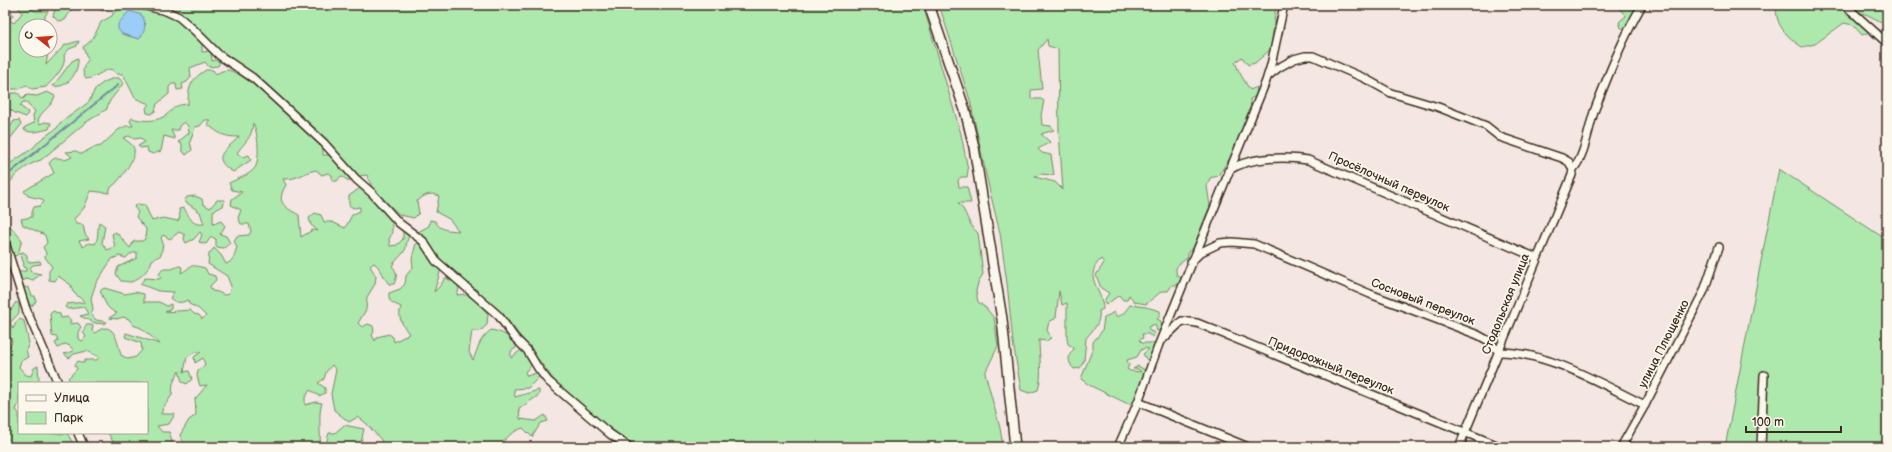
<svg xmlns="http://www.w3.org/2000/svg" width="1892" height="452" font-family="'Balsamiq Sans',sans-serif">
<rect width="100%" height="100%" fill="#f4e6e2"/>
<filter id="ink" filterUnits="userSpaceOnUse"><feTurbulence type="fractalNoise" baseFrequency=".025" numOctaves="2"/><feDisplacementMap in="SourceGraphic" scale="8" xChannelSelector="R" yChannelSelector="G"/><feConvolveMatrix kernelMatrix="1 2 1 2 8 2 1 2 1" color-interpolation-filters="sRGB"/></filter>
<g filter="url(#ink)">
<g fill="#ade8ad" stroke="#748966" fill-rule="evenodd">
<path d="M17 5H24L35 11H48L45 16V23L40 26H26V50H50V35L52 49 48 53 46 65 65 45 79 41 77 46 69 49 64 55C67 67 54 78 46 87L32 89 26 85 19 89H5V10H11L13 16 9 20 14 23 22 13Z"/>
<polygon points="49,5 58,5 58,9 62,10 66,5 74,5 65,20 58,21 53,16 55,9"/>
<path d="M100 5H136L142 8 162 10 184 24 202 41V52L211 51 212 61 215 60 220 62 218 66 209 67 205 62 190 68 191 77 187 82 182 84 183 89 177 90 176 84H172L169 87V94L157 104 155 111 151 114 147 113 146 108 149 104 135 98 123 74H117L111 69C101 71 96 78 86 79 81 71 83 67 88 60L83 47C93 41 96 32 101 22L112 16 113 13 118 10C113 6 108 7 103 11L96 7ZM146 23 139 39 122 34Z"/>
<path d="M149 5H923L961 134 968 170 967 177H961L958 180 959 187H967L971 203H958C968 212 966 223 978 233L983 274 978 283 976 291 978 302 986 308 994 318 998 346 985 373 1000 428 1003 447H640L626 440 571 398 554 380 503 314 444 263 418 232 429 226 430 220 435 221C440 231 449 230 459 231L449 219 436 212 439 196C429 192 425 195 417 201L419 213 414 218 400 215 373 190 367 175 359 176 324 139 205 38 192 22 182 16 163 6 155 7Z"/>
<path d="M935 5H1276L1271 49 1255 63 1248 65 1242 57 1235 62C1239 73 1244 80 1250 90L1257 87 1256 96 1250 99 1251 108 1244 128 1232 155 1218 176 1210 178 1207 186 1210 206 1193 248 1188 252V257C1181 264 1173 264 1177 276L1182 278 1177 285H1172L1168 291H1162L1146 304 1135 302 1129 295 1127 300H1123L1119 295 1106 305 1104 301 1109 293 1101 288 1096 275 1104 263 1101 259C1082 277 1103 290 1103 309L1099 311C1101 323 1093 330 1086 338L1084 361 1080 368 1074 369C1068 363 1067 355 1074 349L1073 347 1068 344 1067 339V303L1062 305 1059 291 1056 318 1049 322 1047 330 1051 338 1046 341 1039 340C1039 357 1043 374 1038 390L1029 393 1021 390 1013 342 1007 283 1000 233 989 188 970 100 941 11ZM1047 39 1048 46 1058 49 1059 132 1063 190 1055 182 1035 177 1040 174 1054 175 1051 155 1042 153 1038 149 1050 142 1041 134 1054 130 1051 126 1042 125 1041 115 1044 101 1041 99H1031V90L1042 89 1038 50Z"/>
<polygon points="1616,5 1639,5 1625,28 1621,28 1619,22 1626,16"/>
<path d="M1777 5H1843L1847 15 1861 23 1870 32 1862 35 1853 25 1844 23 1815 44 1802 47C1788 38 1773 23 1777 5Z"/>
<polygon points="1844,5 1887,5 1887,25 1868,15 1852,10"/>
<path d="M78 58C79 72 68 89 53 86L72 61Z"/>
<path d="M206 70H213L216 74 222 71 229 70 240 75 263 91 309 135 320 144 323 149V155H331L350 177 349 181 341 176 337 181H332V175L328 173 322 175 316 170C301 173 301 179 283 179L286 185C275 203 285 207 299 215L301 237 313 230 318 231 311 225 309 218 315 213 321 215 324 222H332L345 228 352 215 360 211V207L353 208 349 205V196L360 188C368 193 385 209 390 217 393 223 393 234 389 239L390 246 397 245 403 239V230L410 235C406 240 407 245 405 250 402 256 395 260 392 266 398 272 397 277 394 284H389C383 277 382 269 374 263L370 266 376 276 375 284 367 297 366 310 358 323 362 327 368 324 373 326 374 332 372 335 375 341 377 337 389 334 393 337 394 342 409 334C403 325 397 318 401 307 393 303 388 303 389 293L400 289 405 284 406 276 413 267 412 259 416 243 423 245 441 269 434 292 440 286 445 278 456 282 459 289 457 295C472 292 479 304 488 314L487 325 480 331H472L469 352 473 360C479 347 478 340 491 330 502 332 510 336 517 345L516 348 511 351V358L522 349 527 355 531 365 525 372 527 376 536 373 540 376 528 388 514 389 515 397 539 390V395L519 409 520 419 536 421 545 415 548 421 541 423 532 437 523 428C514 431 509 435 503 442L507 447H378L382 441 366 423 358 417 349 422 334 410 331 394 336 370 332 365 326 372 324 379 318 383 325 388V393L319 396 310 390 305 398V405L316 402 322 403C318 413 321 433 320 445 314 447 311 448 306 444L299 447H185L180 435 189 420 196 415 195 399 207 385 200 386 197 376 198 370 205 365 203 358 195 363 194 357 201 352H195L187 357 184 372 189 371 192 379 187 384 182 382 179 371 173 383 172 395 163 408 161 414H175L169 424 157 426 162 432H169L172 441V447H116L108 433H147V383H72L68 378 77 369 75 365 78 361 84 363 85 360H97L99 357 87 351 74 354 69 358 64 354 74 351 70 346 65 344 58 348 55 343 58 341 57 337 52 336 50 314 53 311 60 314 61 318 68 317 71 321 69 324 78 323 81 327 78 332V339L82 341 86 337 83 332 86 325H93L92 331 95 333C114 318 117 341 121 355L128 359 136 357 142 350 141 343 125 337 126 333 160 344 141 328 133 325 129 319 123 317 117 319 109 318 117 313C105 309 105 300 100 291L104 288 125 294 135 292 144 294V302H159L167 306 171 304V309L165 312 190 310 194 314 199 315 202 319 206 316 199 309 189 304 188 300C180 304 176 303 170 298L174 292 158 291 140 284 145 278 160 279 161 277 159 274 163 269H172L179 266 182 267 181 273C195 265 188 264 205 268L208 274 215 276 216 280 210 286 212 291 218 292 224 295 229 294 231 286 227 276 208 264 209 254 214 248 221 255 226 264C234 261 234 255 237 247L234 241 237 236 249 235 251 231 249 224H241L238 218 241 210 231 205 232 199 242 192 232 190 229 183C237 179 249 175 254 169 261 162 258 131 253 123 252 139 245 141 237 153L242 157 249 155 251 160 233 172C209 157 226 150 239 137 223 137 220 134 207 124L210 120H205L200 126 195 127 190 142 192 150 186 155 182 150V144L178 142 189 133 188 126 184 122 179 126V130H171L175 139 164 136 161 151 153 154 148 152 147 147 141 148 138 146 145 142 141 138 134 139 129 136 123 138C127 141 133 144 134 149 137 157 118 184 111 187L109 193 91 191 84 208 74 219 76 224 83 225 85 234 89 239 79 241 83 247 89 243 95 244C99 237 97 230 99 222L105 226 102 243 107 250 115 247 112 234 116 232 130 248 134 241H142L145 239 146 229 136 217 138 212 134 207 137 204 145 205 152 221 163 218 178 221 180 217 179 209 184 208C190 217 191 226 204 224L200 212 184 201 187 197 195 196 202 199 203 204 210 208 217 200H225L223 206 213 211V224L221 221 225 226 220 234 226 236 230 243 224 248 216 247V239L211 237 206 244 199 242 202 235 200 232 194 239 186 243 184 239 185 235 179 232 170 239 163 235 161 238 163 243 161 255 152 260C150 269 140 279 131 282 128 282 123 281 121 281L116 274 118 267 137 258V252L130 254 126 258 119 256 112 259 96 283 91 298 93 309 91 314 96 320 107 322 105 324 95 323 80 316 88 314 84 307 68 309 65 307 67 304 85 302 73 292 71 285 58 276 55 281 49 280V271L52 267 45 257 46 253 43 247 47 243 45 235 23 225 21 219 32 217V212L34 207 40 206 44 202 42 199 28 196 24 191 54 173 49 163C54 157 57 157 65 160L72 157 66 152 76 151 82 154 92 148 101 146 118 130 126 126H133L130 121 132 118C141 121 154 122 163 117 175 110 171 105 188 104 188 87 191 79 206 70Z"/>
<path d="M114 78H119L123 83C119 92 108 99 107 109L85 123 41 160C33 162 25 168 18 173 13 177 11 183 5 187V167L33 148 40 140 57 128 60 123 89 102 95 89 104 82Z"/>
<path d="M47 92 55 96C50 110 43 108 38 120L40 124 45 122 51 123 49 129C40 131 32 134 24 130L25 127 34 123 33 116 35 111 28 105 27 102H23L20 106 28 112 26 117 15 113 5 106V93H18L23 99 27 95 37 96Z"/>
<polygon points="19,120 21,125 5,145 5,132 9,129 14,121"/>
<polygon points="1779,169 1887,240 1887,447 1725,447"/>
<polygon points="5,220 22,240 18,254 16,256 13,255 5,236"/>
<path d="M23 252 27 255V260L29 262 40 261 41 264 33 265 30 268 31 272 41 274 33 280 24 279 22 282 24 287 29 288 32 296H35L36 301 32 306 28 304C24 295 14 280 21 271H26V268L23 267 24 264 20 253Z"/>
<polygon points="16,302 19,304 19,313 10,323 13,329 16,322 20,319 24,321 29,343 26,350 28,357 21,361 19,367 26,375 31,376 34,368 38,366 39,380 43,383 19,383 19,403 16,410 19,413 19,433 57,433 59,434 67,433 75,447 5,447 5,348 10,347 12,341 10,337 5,336 5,305 11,310"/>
<path d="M1130 305 1146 307 1160 311V316L1157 319 1161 321 1162 329 1157 331 1155 324 1148 327 1150 331 1155 333 1153 337 1148 334H1142L1143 338 1139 340 1142 343H1153L1156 345 1151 356 1147 360 1143 354 1149 349 1145 348 1141 350 1137 357 1127 360 1129 365 1127 369 1130 371 1141 372 1138 369H1133L1138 366 1145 370C1146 381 1140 396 1132 404L1126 403 1089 385 1081 379 1093 348V342L1102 331 1104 318 1114 312 1117 317 1123 314Z"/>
<polygon points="344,425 364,429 360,447 325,447 329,433 335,433"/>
</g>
<path fill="#9bcdf8" stroke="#758ca1" d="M129 11 142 15C146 23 146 32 139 39L122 34 118 29V24Z"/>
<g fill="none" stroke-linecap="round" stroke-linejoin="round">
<polyline stroke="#758ca1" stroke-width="2" points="5,177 118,85"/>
<defs>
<g id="minor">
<polyline points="142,5 166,11 179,17 194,30 219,55 253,78 274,97 324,143 356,179 372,193 399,223 423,241 436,261 499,316 514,337 527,350 538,368 548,381 610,434 629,447"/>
<polyline points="1845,5 1887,43"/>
<polyline points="1268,76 1278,68 1294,59 1305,56 1313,56 1364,78 1391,93 1438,107 1486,126 1500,137 1562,158 1569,162 1573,169"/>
<path d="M1573 169C1585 157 1589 125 1595 109 1609 73 1623 38 1642 5"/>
<path d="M1228 171C1247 157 1285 156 1308 160L1537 258"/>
<polyline points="5,242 26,309 58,383"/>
<path d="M1191 262 1201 252 1220 243 1232 242 1254 244 1370 294 1478 335 1489 341 1499 352C1549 352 1601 384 1645 405"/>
<polyline points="1163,339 1182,321 1197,323 1501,447"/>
<polyline points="1138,402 1248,447"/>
<polyline points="78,433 84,447"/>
<polyline points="1118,447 1138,402 1159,344 1266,81 1271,65 1284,5"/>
<polyline points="1459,447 1572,175 1573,169"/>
<polyline points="1621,447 1645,405 1704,291 1719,247"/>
<polyline points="1761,447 1764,375"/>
</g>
<polyline id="tertiary" points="929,5 965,110 974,147 1002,319 1015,447"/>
</defs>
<use href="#minor" stroke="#3b2a1e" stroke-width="10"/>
<use href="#tertiary" stroke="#3b2a1e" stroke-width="12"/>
<use href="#minor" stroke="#fbf7ec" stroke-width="7"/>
<use href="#tertiary" stroke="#fbf7ec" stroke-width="9"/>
</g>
</g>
<g text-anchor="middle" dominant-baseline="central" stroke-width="3.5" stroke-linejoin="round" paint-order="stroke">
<g font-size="12" fill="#3b2a1e" stroke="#fbf7ec">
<text transform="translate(1389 182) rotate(24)">Просёлочный переулок</text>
<text transform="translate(1423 302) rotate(21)">Сосновый переулок</text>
<text transform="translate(1506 304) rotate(-68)">Стодольская улица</text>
<text transform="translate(1664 344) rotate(-63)">улица Плющенко</text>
<text transform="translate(1331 366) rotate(22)">Придорожный переулок</text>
</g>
</g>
<rect width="1892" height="452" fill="none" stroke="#fbf7ec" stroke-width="20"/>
<rect x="10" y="10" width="1872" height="432" fill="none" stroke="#3b2a1e" stroke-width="1.5" filter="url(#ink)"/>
<rect x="18" y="382" width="130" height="52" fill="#fbf7ec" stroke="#aea59a"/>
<rect x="26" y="395" width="20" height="6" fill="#fbf7ec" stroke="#aea59a"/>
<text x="54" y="402" font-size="12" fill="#3b2a1e">Улица</text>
<rect x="26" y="412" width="20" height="12" fill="#ade8ad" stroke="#aea59a"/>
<text x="54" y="422" font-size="12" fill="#3b2a1e">Парк</text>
<g transform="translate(38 38) rotate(287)"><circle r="19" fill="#fbf7ec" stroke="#aea59a"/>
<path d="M0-3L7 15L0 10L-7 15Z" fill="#c8321e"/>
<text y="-6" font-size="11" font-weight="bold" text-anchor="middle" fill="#3b2a1e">С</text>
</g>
<path d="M1746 426v6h95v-6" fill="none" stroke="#3b2a1e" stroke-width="2"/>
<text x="1752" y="426" font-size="12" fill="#3b2a1e" stroke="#fbf7ec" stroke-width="3" paint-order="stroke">100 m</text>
</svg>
